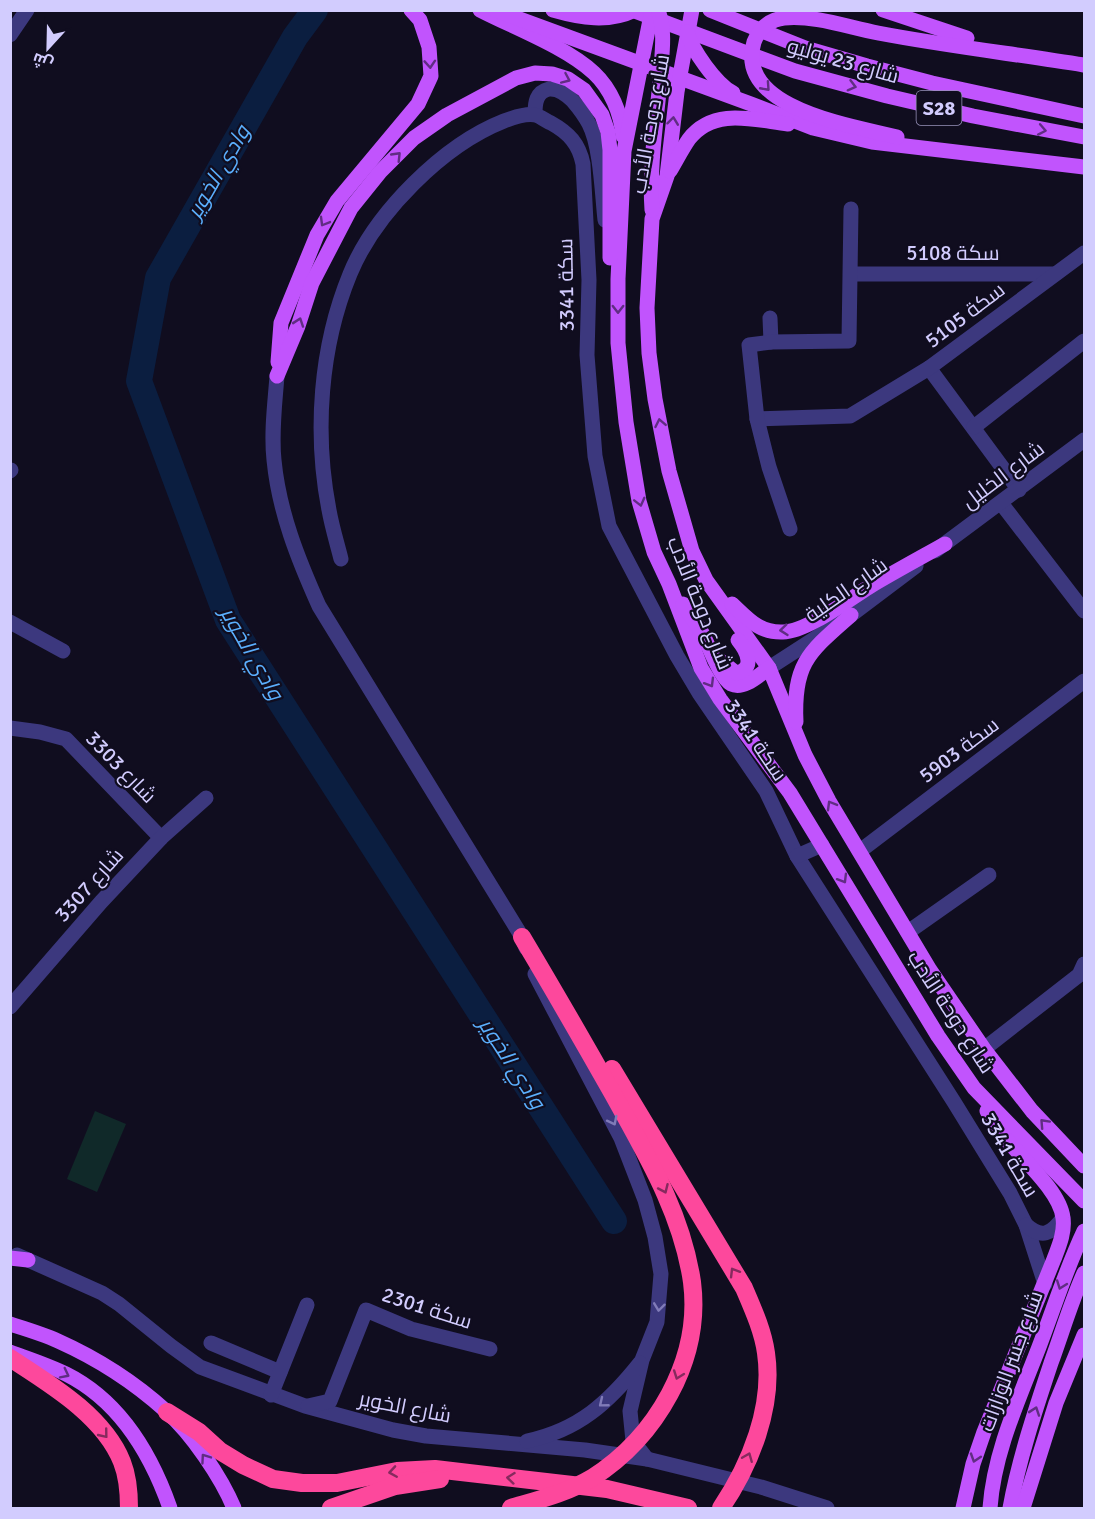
<svg xmlns="http://www.w3.org/2000/svg" width="1095" height="1519" font-family="Signika,Cairo,sans-serif">
<rect width="100%" height="100%" fill="#100d1f"/>
<polygon fill="#102929" points="95,1111 126,1124 97,1192 67,1179"/>
<g fill="none" stroke-linecap="round" stroke-linejoin="round">
<polyline stroke="#0b1e40" stroke-width="26" points="315,10 295,37 158,278 139,381 228,620 614,1221"/>
<g stroke="#3c387e" stroke-width="15">
<polyline points="10,35 27,10"/>
<path d="M535 114C535 103 536 92 549 89 559 88 567 95 573 101 579 108 585 116 589 124 601 147 602 194 605 220"/>
<polyline points="851,274 1055,274"/>
<polyline points="770,318 771,342"/>
<polyline points="929,368 1019,490"/>
<path d="M277 376C275 403 271 432 274 460 279 512 298 559 319 606L522 937 526 948"/>
<polyline points="757,419 850,416 929,368 1084,253"/>
<polyline points="974,427 1084,341"/>
<polyline points="10,471 11,470"/>
<polyline points="1001,503 1084,611"/>
<polyline points="790,529 769,467 757,419 749,345 771,342 849,341 851,209"/>
<polyline points="935,551 1084,440"/>
<path d="M341 559C337 543 332 527 329 510 314 433 320 347 350 274 375 213 443 145 504 121 512 118 526 113 535 115 540 116 546 121 551 123 569 133 579 144 583 164L589 280 587 355 595 456 609 526 677 656 699 693 766 791 797 856 954 1102 1010 1193 1026 1225 1045 1284"/>
<polyline points="10,622 63,651"/>
<polyline points="769,668 851,615 916,566"/>
<polyline points="10,728 40,732 66,739 161,838"/>
<polyline points="860,851 1084,681"/>
<polyline points="797,856 822,845"/>
<polyline points="908,932 989,875"/>
<polyline points="535,974 621,1138 645,1200 655,1237 661,1274 657,1322 642,1360 630,1411 633,1441 647,1459"/>
<polyline points="10,1007 101,902 161,838 206,798"/>
<polyline points="984,1049 1079,975 1084,964"/>
<path d="M1026 1225C1042 1239 1051 1234 1063 1218"/>
<polyline points="17,1255 102,1293 119,1304 171,1346 200,1367 305,1406 393,1430 426,1436 585,1450 647,1459 761,1487 827,1508"/>
<polyline points="211,1343 280,1372"/>
<polyline points="271,1395 307,1305"/>
<polyline points="308,1406 330,1401 366,1310 411,1329 490,1349"/>
<path d="M527 1441C579 1430 609 1402 640 1363"/>
</g>
<g stroke="#c154fd" stroke-width="15">
<path d="M480 10C515 28 566 47 594 73 611 89 621 113 623 136"/>
<polyline points="495,10 751,104 813,128 872,142 1084,167"/>
<path d="M553 10C581 18 608 23 635 10"/>
<polyline points="632,10 795,71 887,96 973,116 1084,137"/>
<polyline points="652,10 624,151 618,279 618,343 626,422 639,501 654,552 669,584 701,668 720,699 790,793 938,1036 974,1088 1084,1201"/>
<polyline points="692,10 677,92 667,176 652,219 647,308 649,353 655,399 669,471 692,551 706,580 769,668 805,755 829,801 930,970 984,1049 1032,1111 1084,1166"/>
<polyline points="710,10 805,48 867,66 932,83 1084,116"/>
<polyline points="883,10 967,38"/>
<path d="M687 32C692 50 716 84 733 93"/>
<path d="M897 137C855 126 734 109 754 42 759 29 769 20 784 18 815 15 847 27 878 33 946 46 1016 54 1084 65"/>
<path d="M670 171C676 161 682 149 689 139 714 107 754 120 788 124"/>
<path d="M652 210C649 168 656 124 660 82 661 60 666 34 659 13"/>
<polyline points="278,362 281,323 317,235 337,201 418,104 431,76 429,47 420,20 411,10"/>
<polyline points="277,376 298,326 312,283 351,208 380,172 414,138 447,115 516,78 535,73 552,74 568,79 584,90 602,115 608,132 610,150 610,258"/>
<path d="M683 604C689 613 695 622 701 631 708 643 720 678 731 684 744 690 759 675 769 668"/>
<path d="M732 604C748 619 759 633 783 632 806 632 848 600 869 587 894 572 920 558 945 544"/>
<path d="M721 661 736 673C756 669 747 651 738 640"/>
<path d="M796 722C793 663 809 652 851 615"/>
<polyline points="10,1258 28,1260"/>
<path d="M10 1324C26 1329 43 1334 58 1341 96 1358 135 1383 166 1411 192 1434 221 1477 234 1508"/>
<path d="M10 1352C29 1359 48 1365 66 1374 120 1401 151 1454 170 1508"/>
<path d="M963 1508 973 1464 984 1432 1054 1259C1059 1246 1065 1232 1063 1218 1060 1189 1014 1152 997 1128 993 1122 991 1117 987 1111"/>
<path d="M990 1508C994 1452 1019 1399 1039 1347 1054 1308 1066 1269 1084 1231"/>
<path d="M1010 1508C1019 1459 1035 1411 1051 1363 1062 1333 1071 1302 1084 1273"/>
<polyline points="1023,1508 1056,1403 1084,1335"/>
</g>
<g stroke="#fd489c" stroke-width="18">
<path d="M612 1069 744 1288C753 1309 763 1331 766 1353 774 1407 750 1465 721 1508"/>
<path d="M10 1358C50 1384 104 1416 122 1462 128 1477 129 1492 129 1508"/>
<polyline points="167,1412 199,1432 220,1451 243,1465 273,1479 302,1483 337,1483 397,1471 435,1469 607,1489 688,1508"/>
<polyline points="331,1508 395,1486 440,1479"/>
<path d="M511 1508C538 1500 567 1493 592 1478 656 1437 702 1360 692 1282 682 1213 646 1154 613 1094 583 1041 553 989 522 937"/>
</g>
</g>
<defs><path id="oneway-chevron" d="M-2-3.5L2.5 0L-2 3.5" fill="none" stroke-width="1.6" stroke-linecap="round" stroke-linejoin="round" transform="scale(1.5)"/></defs>
<g stroke="#602d83">
<use href="#oneway-chevron" transform="translate(430 64) rotate(86)"/>
<use href="#oneway-chevron" transform="translate(566 79) rotate(24)"/>
<use href="#oneway-chevron" transform="translate(852 86) rotate(15)"/>
<use href="#oneway-chevron" transform="translate(766 87) rotate(48)"/>
<use href="#oneway-chevron" transform="translate(673 121) rotate(-83)"/>
<use href="#oneway-chevron" transform="translate(1042 130) rotate(11)"/>
<use href="#oneway-chevron" transform="translate(397 156) rotate(-46)"/>
<use href="#oneway-chevron" transform="translate(324 222) rotate(120)"/>
<use href="#oneway-chevron" transform="translate(618 309) rotate(90)"/>
<use href="#oneway-chevron" transform="translate(299 322) rotate(-71)"/>
<use href="#oneway-chevron" transform="translate(660 423) rotate(-101)"/>
<use href="#oneway-chevron" transform="translate(640 502) rotate(76)"/>
<use href="#oneway-chevron" transform="translate(784 630) rotate(174)"/>
<use href="#oneway-chevron" transform="translate(710 683) rotate(59)"/>
<use href="#oneway-chevron" transform="translate(831 805) rotate(-120)"/>
<use href="#oneway-chevron" transform="translate(843 879) rotate(59)"/>
<use href="#oneway-chevron" transform="translate(1044 1123) rotate(-133)"/>
<use href="#oneway-chevron" transform="translate(1061 1285) rotate(110)"/>
<use href="#oneway-chevron" transform="translate(65 1374) rotate(27)"/>
<use href="#oneway-chevron" transform="translate(1035 1411) rotate(-71)"/>
<use href="#oneway-chevron" transform="translate(205 1458) rotate(-125)"/>
<use href="#oneway-chevron" transform="translate(975 1458) rotate(108)"/>
</g>
<g stroke="#807bb8">
<use href="#oneway-chevron" transform="translate(613 1121) rotate(63)"/>
<use href="#oneway-chevron" transform="translate(659 1307) rotate(97)"/>
<use href="#oneway-chevron" transform="translate(603 1403) rotate(141)"/>
</g>
<g stroke="#862a5e">
<use href="#oneway-chevron" transform="translate(664 1189) rotate(66)"/>
<use href="#oneway-chevron" transform="translate(734 1272) rotate(-121)"/>
<use href="#oneway-chevron" transform="translate(678 1375) rotate(110)"/>
<use href="#oneway-chevron" transform="translate(104 1434) rotate(51)"/>
<use href="#oneway-chevron" transform="translate(748 1457) rotate(-68)"/>
<use href="#oneway-chevron" transform="translate(393 1472) rotate(171)"/>
<use href="#oneway-chevron" transform="translate(511 1478) rotate(-174)"/>
</g>
<g text-anchor="middle" dominant-baseline="central" stroke-width="4.5" stroke-linejoin="round" paint-order="stroke">
<rect fill="#100d1f" stroke="#9893bb" stroke-width="1.5" x="916.5" y="91" width="45" height="34" rx="4.5"/>
<g font-size="20" font-weight="bold" fill="#d2ccfe">
<text x="939" y="108">S28</text>
</g>
<g font-size="21" fill="#d2ccfe" stroke="#100d1f">
<text transform="translate(843 61) rotate(16)">شارع 23 يوليو</text>
<text transform="translate(650 124) rotate(-80)">شارع دوحة الأدب</text>
<text x="953" y="253">سكة 5108</text>
<text transform="translate(566 285) rotate(-91)">سكة 3341</text>
<text transform="translate(965 315) rotate(-37)">سكة 5105</text>
<text transform="translate(1003 475) rotate(-37)">شارع الخليل</text>
<text transform="translate(846 590) rotate(-35)">شارع الكلية</text>
<text transform="translate(700 603) rotate(68)">شارع دوحة الأدب</text>
<text transform="translate(756 740) rotate(56)">سكة 3341</text>
<text transform="translate(959 750) rotate(-37)">سكة 5903</text>
<text transform="translate(121 767) rotate(46)">3303 شارع</text>
<text transform="translate(89 885) rotate(-48)">3307 شارع</text>
<text transform="translate(951 1012) rotate(57)">شارع دوحة الأدب</text>
<text transform="translate(1010 1155) rotate(60)">سكة 3341</text>
<text transform="translate(427 1308) rotate(18)">سكة 2301</text>
<text transform="translate(1011 1361) rotate(-70)">شارع جسر الوزارات</text>
<text transform="translate(405 1407) rotate(11)">شارع الخوير</text>
</g>
<g font-size="22" font-style="italic" fill="#5baffd" stroke="#100d1f">
<text transform="translate(218 172) rotate(-60)">وادي الخوير</text>
<text transform="translate(252 653) rotate(60)">وادي الخوير</text>
<text transform="translate(512 1063) rotate(57)">وادي الخوير</text>
</g>
</g>
<rect width="1095" height="1519" fill="none" stroke="#d2ccfe" stroke-width="24"/>
<g transform="translate(48 48) rotate(202)" stroke="#100d1f" stroke-width="4.5" paint-order="stroke">
<path d="M0-4.5L10 22L0 15L-10 22Z" fill="#d2ccfe"/>
<text y="-9" font-size="16" font-weight="bold" text-anchor="middle" fill="#d2ccfe">ش</text>
</g>
</svg>
